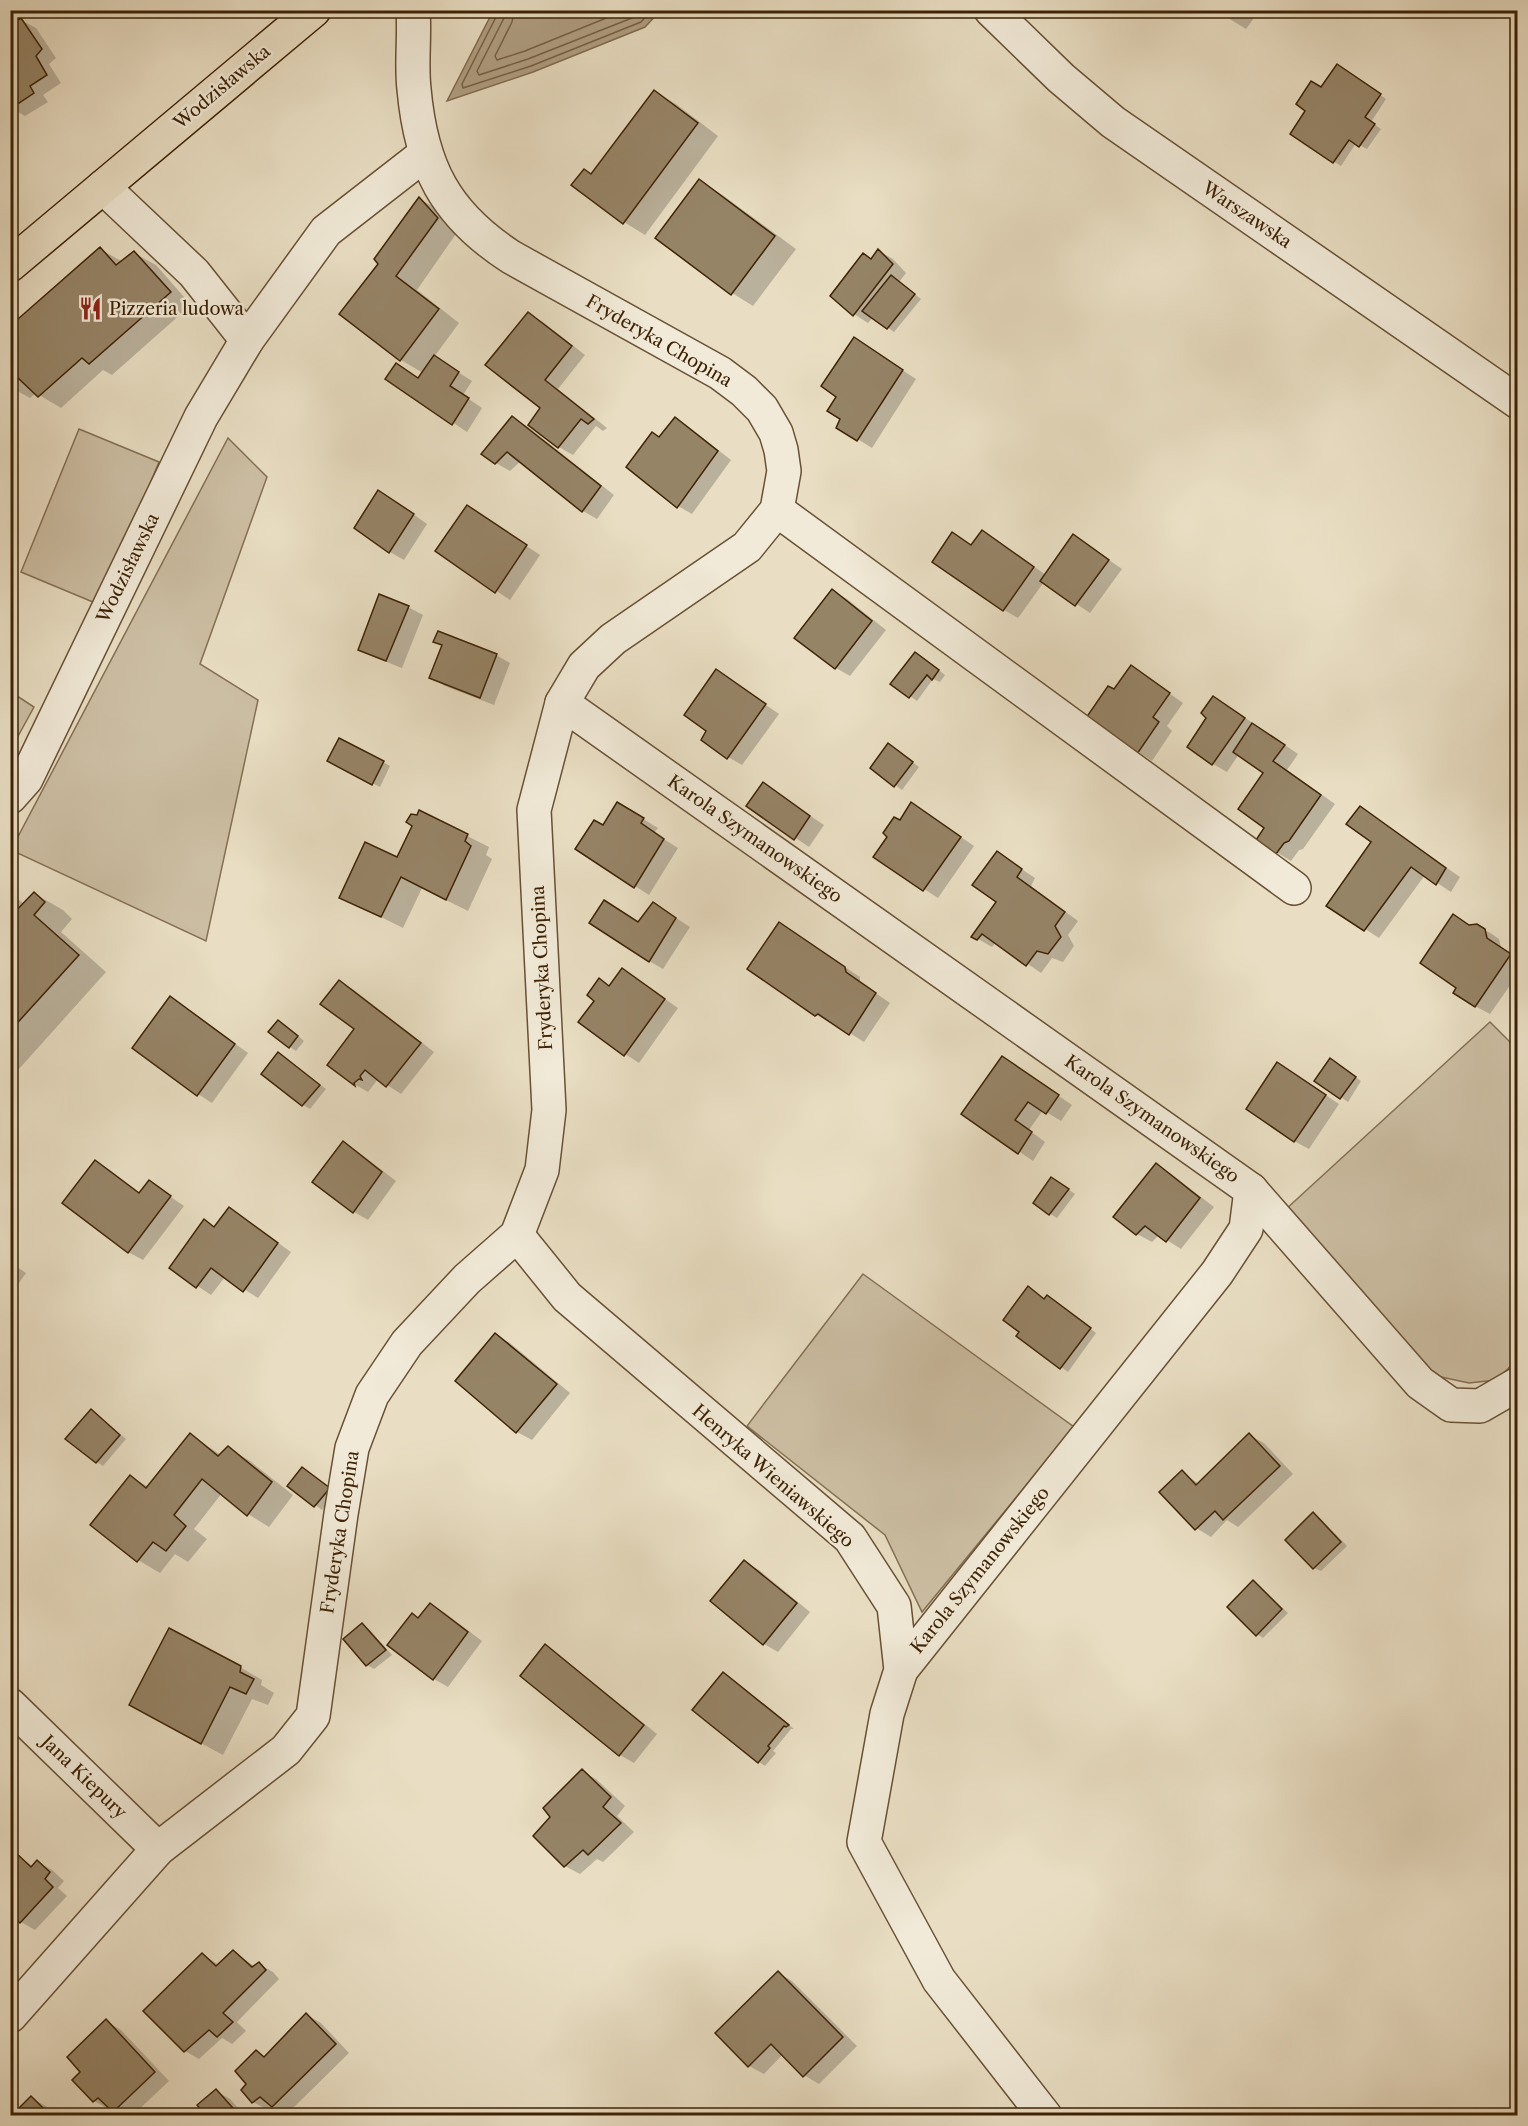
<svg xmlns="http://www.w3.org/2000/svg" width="1528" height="2126" font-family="'Libre Caslon Text',serif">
<rect width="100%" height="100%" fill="#e9dec3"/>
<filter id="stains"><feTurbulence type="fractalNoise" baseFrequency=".00333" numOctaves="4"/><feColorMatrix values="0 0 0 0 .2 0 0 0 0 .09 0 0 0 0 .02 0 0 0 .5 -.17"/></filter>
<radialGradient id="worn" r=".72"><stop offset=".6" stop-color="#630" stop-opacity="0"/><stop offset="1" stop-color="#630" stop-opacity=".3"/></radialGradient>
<g fill="#ccbea3" stroke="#847054" stroke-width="1.5">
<polygon points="79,429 159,462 100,605 21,572"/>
<polygon points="228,438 267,477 200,664 258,700 206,941 11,850"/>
<polygon points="11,692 34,707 11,749"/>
<polygon points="1490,1022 1517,1049 1517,1360 1496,1380 1469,1383 1432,1375 1285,1210"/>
<polygon points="863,1274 1074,1427 922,1612 885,1535 747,1426"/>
</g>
<polygon fill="#af9e82" stroke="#816c50" stroke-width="1.5" points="493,11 493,10 660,11 645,27 533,72 447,101"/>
<g fill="#0003">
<polygon points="1215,10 1260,10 1246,29"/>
<polygon points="21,20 36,28 56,58 49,64 61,83 43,95 48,102 25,116 18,112 10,117 10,27"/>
<polygon points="1344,70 1386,99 1371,122 1381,129 1367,149 1356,143 1341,166 1292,134 1322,89"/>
<polygon points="655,92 676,104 718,136 645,235 624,222 592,175"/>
<polygon points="699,181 721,194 796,249 753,306 732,293"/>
<polygon points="420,199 441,211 458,231 417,290 459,323 434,357 472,381 463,395 482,408 467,432 387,378 419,379 423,373 401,360 380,265"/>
<polygon points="100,249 123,262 134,253 156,265 191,305 112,375 103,370 61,408 36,393 30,398 10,387 10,328"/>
<polygon points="879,251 893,259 906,273 899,282 921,299 894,332 873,317 868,323 854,314 832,295 872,260"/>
<polygon points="529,314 543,322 585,355 558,389 607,428 603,431 596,426 573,455 559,447 530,424 542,408"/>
<polygon points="868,348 916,379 872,448 838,427 842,419 838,396"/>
<polygon points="512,418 527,426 614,495 597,519 583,511 521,461 510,471 496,463"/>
<polygon points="675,419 690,428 731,460 692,514 678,506 660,438"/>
<polygon points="393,500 427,524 404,560 390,552"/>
<polygon points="468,507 540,555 510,600 437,551"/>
<polygon points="1074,536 1122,569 1090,613 1044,582 1018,618 1004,610 972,546 996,540 1046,575"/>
<polygon points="833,591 847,599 886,630 850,676 836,668 796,638"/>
<polygon points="408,607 423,615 402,668 374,657 360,649"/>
<polygon points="435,641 496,655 510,663 494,705 445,686 431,677 443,646"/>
<polygon points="922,657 945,675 940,682 933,679 917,701 892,683"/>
<polygon points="717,671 779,714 742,765 728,757 708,731"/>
<polygon points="1145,676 1183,703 1167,726 1172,731 1152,761 1088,718"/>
<polygon points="1228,706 1298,754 1287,770 1335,804 1303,849 1299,850 1291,861 1276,852 1266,828 1266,772 1239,754 1227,772 1213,764"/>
<polygon points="895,749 919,767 902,790 872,768"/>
<polygon points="383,762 390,766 380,787 336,765"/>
<polygon points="763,784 824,825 809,847 748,806"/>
<polygon points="1360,808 1460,877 1451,892 1425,875 1379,938 1328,905 1374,842"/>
<polygon points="420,812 489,847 486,855 492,859 468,911 422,888 403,928 341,897 398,859"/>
<polygon points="632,812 658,828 654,833 678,848 649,895 635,886 603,827"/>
<polygon points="926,813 974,846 938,898 875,857 900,822"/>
<polygon points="998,853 1035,878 1031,886 1078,921 1068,935 1074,946 1063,962 1052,958 1041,973 996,942 992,947 973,936 998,902"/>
<polygon points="10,892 24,904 35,894 63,910 72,919 61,932 106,972 10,1079"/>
<polygon points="667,912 690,927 663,969 649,961 639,923"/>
<polygon points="780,924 860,977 860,982 890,1003 864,1042 832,1022 830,1023 815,1014"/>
<polygon points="1470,926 1477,926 1492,934 1499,939 1501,947 1518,958 1518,974 1490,1014 1475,1006"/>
<polygon points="623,970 678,1008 639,1063 625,1054 596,1000 599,980 610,987"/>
<polygon points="339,981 354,990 434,1052 401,1094 378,1079 368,1092 354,1084 356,1029"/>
<polygon points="171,998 248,1053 212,1103 198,1094"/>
<polygon points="285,1025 304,1041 296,1051 290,1047"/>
<polygon points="285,1058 326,1089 310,1109 303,1105"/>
<polygon points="1337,1064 1361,1081 1348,1102 1316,1080"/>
<polygon points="1016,1067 1072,1105 1061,1121 1043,1110 1029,1130 1045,1142 1033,1161 963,1113"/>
<polygon points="1291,1072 1339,1104 1309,1149 1294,1141"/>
<polygon points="343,1143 357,1151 396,1181 368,1220 354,1212"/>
<polygon points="96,1162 110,1170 140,1193 149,1182 184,1206 143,1260 128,1252"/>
<polygon points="1156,1165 1170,1173 1214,1207 1181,1249 1159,1235 1152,1242 1137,1234"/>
<polygon points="1058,1182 1075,1194 1057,1218 1050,1214"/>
<polygon points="243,1218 291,1252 258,1298 225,1277 211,1295 171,1268 216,1228"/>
<polygon points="10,1262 26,1273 10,1296"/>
<polygon points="1035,1292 1045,1300 1054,1301 1096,1333 1068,1372 1018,1336"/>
<polygon points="496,1335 510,1343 570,1393 532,1440 517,1432 457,1381"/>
<polygon points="92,1411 126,1439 103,1466 97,1462"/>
<polygon points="191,1435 221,1455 228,1448 250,1461 293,1495 269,1527 248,1514 222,1493 194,1529 207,1539 188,1562 175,1554 160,1573 138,1560 130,1477 149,1487"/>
<polygon points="1249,1435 1264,1443 1293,1474 1238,1527 1227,1520 1211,1537 1196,1528 1182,1472 1199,1484"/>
<polygon points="303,1469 336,1493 322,1510 290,1486"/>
<polygon points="1313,1514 1320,1518 1347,1546 1321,1571 1314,1568"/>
<polygon points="744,1562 759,1570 810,1612 778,1652 764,1644 712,1601"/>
<polygon points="1254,1582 1260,1586 1288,1613 1263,1638 1257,1634"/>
<polygon points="431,1605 445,1613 482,1641 448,1687 434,1679 413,1615 419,1619"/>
<polygon points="362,1625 369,1629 392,1655 374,1669 367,1665"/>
<polygon points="545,1646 559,1655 657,1734 634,1763 620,1755 522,1676"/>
<polygon points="240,1667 262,1680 261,1685 274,1693 268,1705 252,1699 223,1755 152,1717"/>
<polygon points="730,1677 794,1729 791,1729 773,1751 776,1753 765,1766 759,1762"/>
<polygon points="582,1771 596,1779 625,1806 617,1816 634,1832 603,1862 597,1859 580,1874 565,1866 552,1817"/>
<polygon points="15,1854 34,1867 38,1862 52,1870 64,1881 58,1888 67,1896 35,1930 21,1922"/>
<polygon points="234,1952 255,1967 259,1964 273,1972 279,1979 237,2022 246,2031 232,2044 222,2038 199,2059 185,2051 145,2011 202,1954 219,1965"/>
<polygon points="778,1973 792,1981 857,2046 819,2084 804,2075 783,2054 764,2074 749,2066 717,2033"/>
<polygon points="307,2015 321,2023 349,2053 287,2114 273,2106 268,2110 253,2102 248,2084 256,2052 265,2057"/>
<polygon points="106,2021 121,2030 169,2081 132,2116 121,2116 110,2108 108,2109 94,2101 82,2072"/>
<polygon points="216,2091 230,2099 245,2116 208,2116"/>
<polygon points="31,2098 53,2110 58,2116 13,2116"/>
</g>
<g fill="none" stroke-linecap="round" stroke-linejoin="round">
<g stroke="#766043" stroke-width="1.5">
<polyline points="498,10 497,15 462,84 463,88 531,66 641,22 652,10"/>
<polyline points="505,10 504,18 477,71 479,75 528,59 637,16 642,10"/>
<polyline points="514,10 512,22 495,56 497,60 525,51 626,10"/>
</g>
</g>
<g fill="#968467" stroke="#3d2204" stroke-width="1.5">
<polygon points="21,18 42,49 36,56 47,75 30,86 34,93 10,109 10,25"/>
<polygon points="1337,64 1381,94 1365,117 1375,124 1359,147 1349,140 1333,163 1290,134 1305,111 1296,104 1311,81 1321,87"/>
<polygon points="654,90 698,123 623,224 571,185 584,169 591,174"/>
<polygon points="699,179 775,236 731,295 655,238"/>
<polygon points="419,197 438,218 396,276 439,309 400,361 339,314 378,264 374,259"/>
<polygon points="100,247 116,265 134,251 171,292 89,364 82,358 38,397 18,378 10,384 10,326"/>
<polygon points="878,249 893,264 853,316 830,296 863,253 871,259"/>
<polygon points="891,275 915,294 887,329 862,311"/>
<polygon points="528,312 572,346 545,380 594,419 588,424 581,419 558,448 528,425 540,408 485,365"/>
<polygon points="854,337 903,370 857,441 836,428 840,419 827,411 836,397 821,386"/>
<polygon points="434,355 459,372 450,386 469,398 452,425 385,379 396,363 418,378"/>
<polygon points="512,416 601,486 582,512 507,452 495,464 481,454"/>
<polygon points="675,417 718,451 677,508 626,467 652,432 659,437"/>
<polygon points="378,490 414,514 389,553 354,528"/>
<polygon points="467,505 527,545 495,593 435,551"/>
<polygon points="982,530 1034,567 1003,611 932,562 952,532 971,545"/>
<polygon points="1073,534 1109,560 1075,606 1040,581"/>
<polygon points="832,589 872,621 835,669 794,638"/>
<polygon points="379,594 409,606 386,661 358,650"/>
<polygon points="438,631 497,654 480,698 429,678 442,645 433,642"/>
<polygon points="915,652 939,670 932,680 927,675 909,698 890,684"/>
<polygon points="1131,665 1170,693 1153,717 1159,722 1137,754 1086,718 1108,686 1114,689"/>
<polygon points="716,669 766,704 727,759 701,740 706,731 684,715"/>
<polygon points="1213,696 1245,718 1212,765 1187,747 1206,718 1201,713"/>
<polygon points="1252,723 1285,745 1273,761 1321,795 1289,841 1284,843 1276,854 1256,840 1264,828 1238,809 1263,773 1233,752"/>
<polygon points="339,738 384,761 372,785 327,761"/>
<polygon points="888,743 913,762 894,787 870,768"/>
<polygon points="763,782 810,816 794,840 746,806"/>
<polygon points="617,802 644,818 641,823 664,839 634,888 575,849 594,820 603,825"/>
<polygon points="911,802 961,837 923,891 873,857 887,837 883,833 894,817 900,820"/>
<polygon points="1360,806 1446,868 1436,885 1411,867 1364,931 1326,906 1371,842 1346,824"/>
<polygon points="419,810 468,834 465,841 471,846 446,900 401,877 381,917 339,898 365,842 397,857 412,826 406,822 411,814 417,815"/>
<polygon points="997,851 1022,869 1017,877 1065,912 1055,926 1061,937 1048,954 1037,951 1026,966 982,934 977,940 971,937 996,902 972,885"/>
<polygon points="34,892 45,902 34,915 79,955 10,1031 10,917"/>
<polygon points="604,900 638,922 653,902 676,918 649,962 589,923"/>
<polygon points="1453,914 1469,925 1477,924 1485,929 1487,938 1511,954 1475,1007 1453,993 1456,988 1420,963"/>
<polygon points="779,922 845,967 846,972 876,993 849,1035 818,1014 815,1016 747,969"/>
<polygon points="622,968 665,999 624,1056 578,1022 594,1001 587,995 599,978 609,986"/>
<polygon points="339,980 421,1043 386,1087 365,1070 360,1076 362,1080 359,1079 354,1083 355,1086 327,1065 354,1029 320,1004"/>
<polygon points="170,996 235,1044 197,1096 132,1048"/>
<polygon points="278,1020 298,1036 289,1048 268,1032"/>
<polygon points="278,1052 320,1085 302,1106 261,1074"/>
<polygon points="1002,1056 1059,1095 1046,1114 1028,1102 1015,1120 1032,1132 1018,1154 961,1114"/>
<polygon points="1330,1058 1356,1077 1340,1099 1314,1081"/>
<polygon points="1277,1062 1326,1095 1294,1142 1246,1109"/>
<polygon points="343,1141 382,1172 353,1213 312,1182"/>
<polygon points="95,1160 139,1193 149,1180 171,1196 128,1253 62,1203"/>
<polygon points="1156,1163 1200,1198 1166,1242 1145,1226 1136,1235 1113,1217"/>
<polygon points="1051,1177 1069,1189 1049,1215 1033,1203"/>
<polygon points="229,1207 278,1243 243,1292 211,1268 196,1288 169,1268 204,1219 214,1227"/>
<polygon points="1028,1286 1044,1299 1047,1295 1091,1328 1060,1369 1016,1336 1019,1332 1003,1320"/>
<polygon points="495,1333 557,1384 516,1433 455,1381"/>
<polygon points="91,1409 120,1435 96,1463 65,1439"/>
<polygon points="190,1433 218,1456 228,1446 272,1482 247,1516 202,1479 174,1515 186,1526 166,1551 153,1542 137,1562 90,1525 130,1475 146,1488"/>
<polygon points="1249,1433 1280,1466 1223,1520 1215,1511 1195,1530 1159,1492 1182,1470 1196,1485"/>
<polygon points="302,1467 330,1488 314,1507 287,1486"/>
<polygon points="1313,1512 1341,1542 1313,1569 1285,1540"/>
<polygon points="744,1560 797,1603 763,1645 710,1601"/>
<polygon points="1253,1580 1282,1609 1256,1636 1227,1607"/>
<polygon points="430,1603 468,1632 433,1680 387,1645 412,1613 418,1618"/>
<polygon points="362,1623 386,1650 366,1666 343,1639"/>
<polygon points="169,1628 241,1666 240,1672 254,1679 246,1694 230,1687 201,1744 129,1705"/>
<polygon points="545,1644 644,1725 619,1756 520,1676"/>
<polygon points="723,1672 789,1725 786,1727 784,1726 768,1746 770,1748 758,1763 692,1710"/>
<polygon points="582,1769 611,1797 603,1807 621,1823 588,1855 583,1850 564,1867 533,1836 550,1817 543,1808"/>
<polygon points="15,1852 31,1867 37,1860 50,1872 45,1879 53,1887 20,1923 10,1914 10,1857"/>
<polygon points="233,1950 252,1967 259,1962 266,1970 223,2013 233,2022 217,2037 209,2030 184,2052 143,2011 202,1953 216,1966"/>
<polygon points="778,1971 843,2037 803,2077 771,2044 748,2067 715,2033"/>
<polygon points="306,2013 336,2044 272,2107 260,2097 252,2103 241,2090 246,2084 235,2071 256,2050 264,2057"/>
<polygon points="106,2019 155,2072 113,2112 98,2098 93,2102 72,2080 80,2072 67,2057"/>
<polygon points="216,2089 240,2116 206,2116 197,2105"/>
<polygon points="31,2096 51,2116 11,2116"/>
</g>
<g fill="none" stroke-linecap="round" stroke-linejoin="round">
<defs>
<g id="minor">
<polyline points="991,10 1061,78 1113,122 1518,402"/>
<polyline points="247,340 326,231 425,154"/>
<polyline points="777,510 1294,888"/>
<polyline points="562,703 1251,1190 1246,1229 1217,1273 901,1670"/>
<polyline points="10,797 26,779 201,417 247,340 194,273 103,187"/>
<polyline points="1251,1190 1420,1383 1451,1405 1480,1406 1518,1384"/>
<polyline points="517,1235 567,1297 850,1538 894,1606 901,1670 887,1714 864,1842 939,1980 1045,2116"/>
<polyline points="10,1705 158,1849"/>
<path d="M10 2016 158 1849 286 1750 313 1716 341 1514 352 1448 372 1395 407 1343 467 1279 517 1235 542 1170 549 1110 534 810 562 703 584 666 613 639 747 547 777 510 784 471 781 450 776 433 762 409 744 391 720 373 511 257C445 214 421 167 414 89 411 63 415 37 413 10"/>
</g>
<polyline id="major" points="10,265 314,10"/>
</defs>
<use href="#minor" stroke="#685134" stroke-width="36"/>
<use href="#major" stroke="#3d2204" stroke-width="36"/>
<use href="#minor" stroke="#f1ead8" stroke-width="33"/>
<use href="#major" stroke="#e9dec3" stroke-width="33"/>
</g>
<defs>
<symbol id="restaurant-bare" viewBox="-9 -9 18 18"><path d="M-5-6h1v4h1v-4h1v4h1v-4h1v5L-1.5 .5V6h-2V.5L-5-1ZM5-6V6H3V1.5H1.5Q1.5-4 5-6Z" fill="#8f2418" stroke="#f1ead8" stroke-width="2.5" paint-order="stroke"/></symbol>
</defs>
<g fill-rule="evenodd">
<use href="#restaurant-bare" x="74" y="292" width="33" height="33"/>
</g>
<g text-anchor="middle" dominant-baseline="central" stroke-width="5" stroke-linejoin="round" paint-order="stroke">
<g font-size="18" fill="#3d2204" stroke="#f1ead8">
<text transform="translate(222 87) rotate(-40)">Wodzisławska</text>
<text transform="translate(1247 215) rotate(34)">Warszawska</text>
<text transform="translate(659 341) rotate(30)">Fryderyka Chopina</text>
<text transform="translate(128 568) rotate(-64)">Wodzisławska</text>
<text transform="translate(755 839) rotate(35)">Karola Szymanowskiego</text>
<text transform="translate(542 968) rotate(-93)">Fryderyka Chopina</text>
<text transform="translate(1152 1119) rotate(35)">Karola Szymanowskiego</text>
<text transform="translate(773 1476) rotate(41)">Henryka Wieniawskiego</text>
<text transform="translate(340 1532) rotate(-81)">Fryderyka Chopina</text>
<text transform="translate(980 1570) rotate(-51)">Karola Szymanowskiego</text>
<text transform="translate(84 1777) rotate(44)">Jana Kiepury</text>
</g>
<g font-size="18" fill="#3d2204" stroke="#f1ead8" text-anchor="start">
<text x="109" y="309">Pizzeria ludowa</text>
</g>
</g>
<rect width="1528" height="2126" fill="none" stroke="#e9dec3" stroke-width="36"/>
<rect x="12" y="12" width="1504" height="2102" fill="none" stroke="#3d2204" stroke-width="3"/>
<rect x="18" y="18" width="1492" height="2090" fill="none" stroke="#3d2204" stroke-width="1.5"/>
<rect width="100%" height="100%" filter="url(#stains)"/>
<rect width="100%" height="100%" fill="url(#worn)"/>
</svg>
